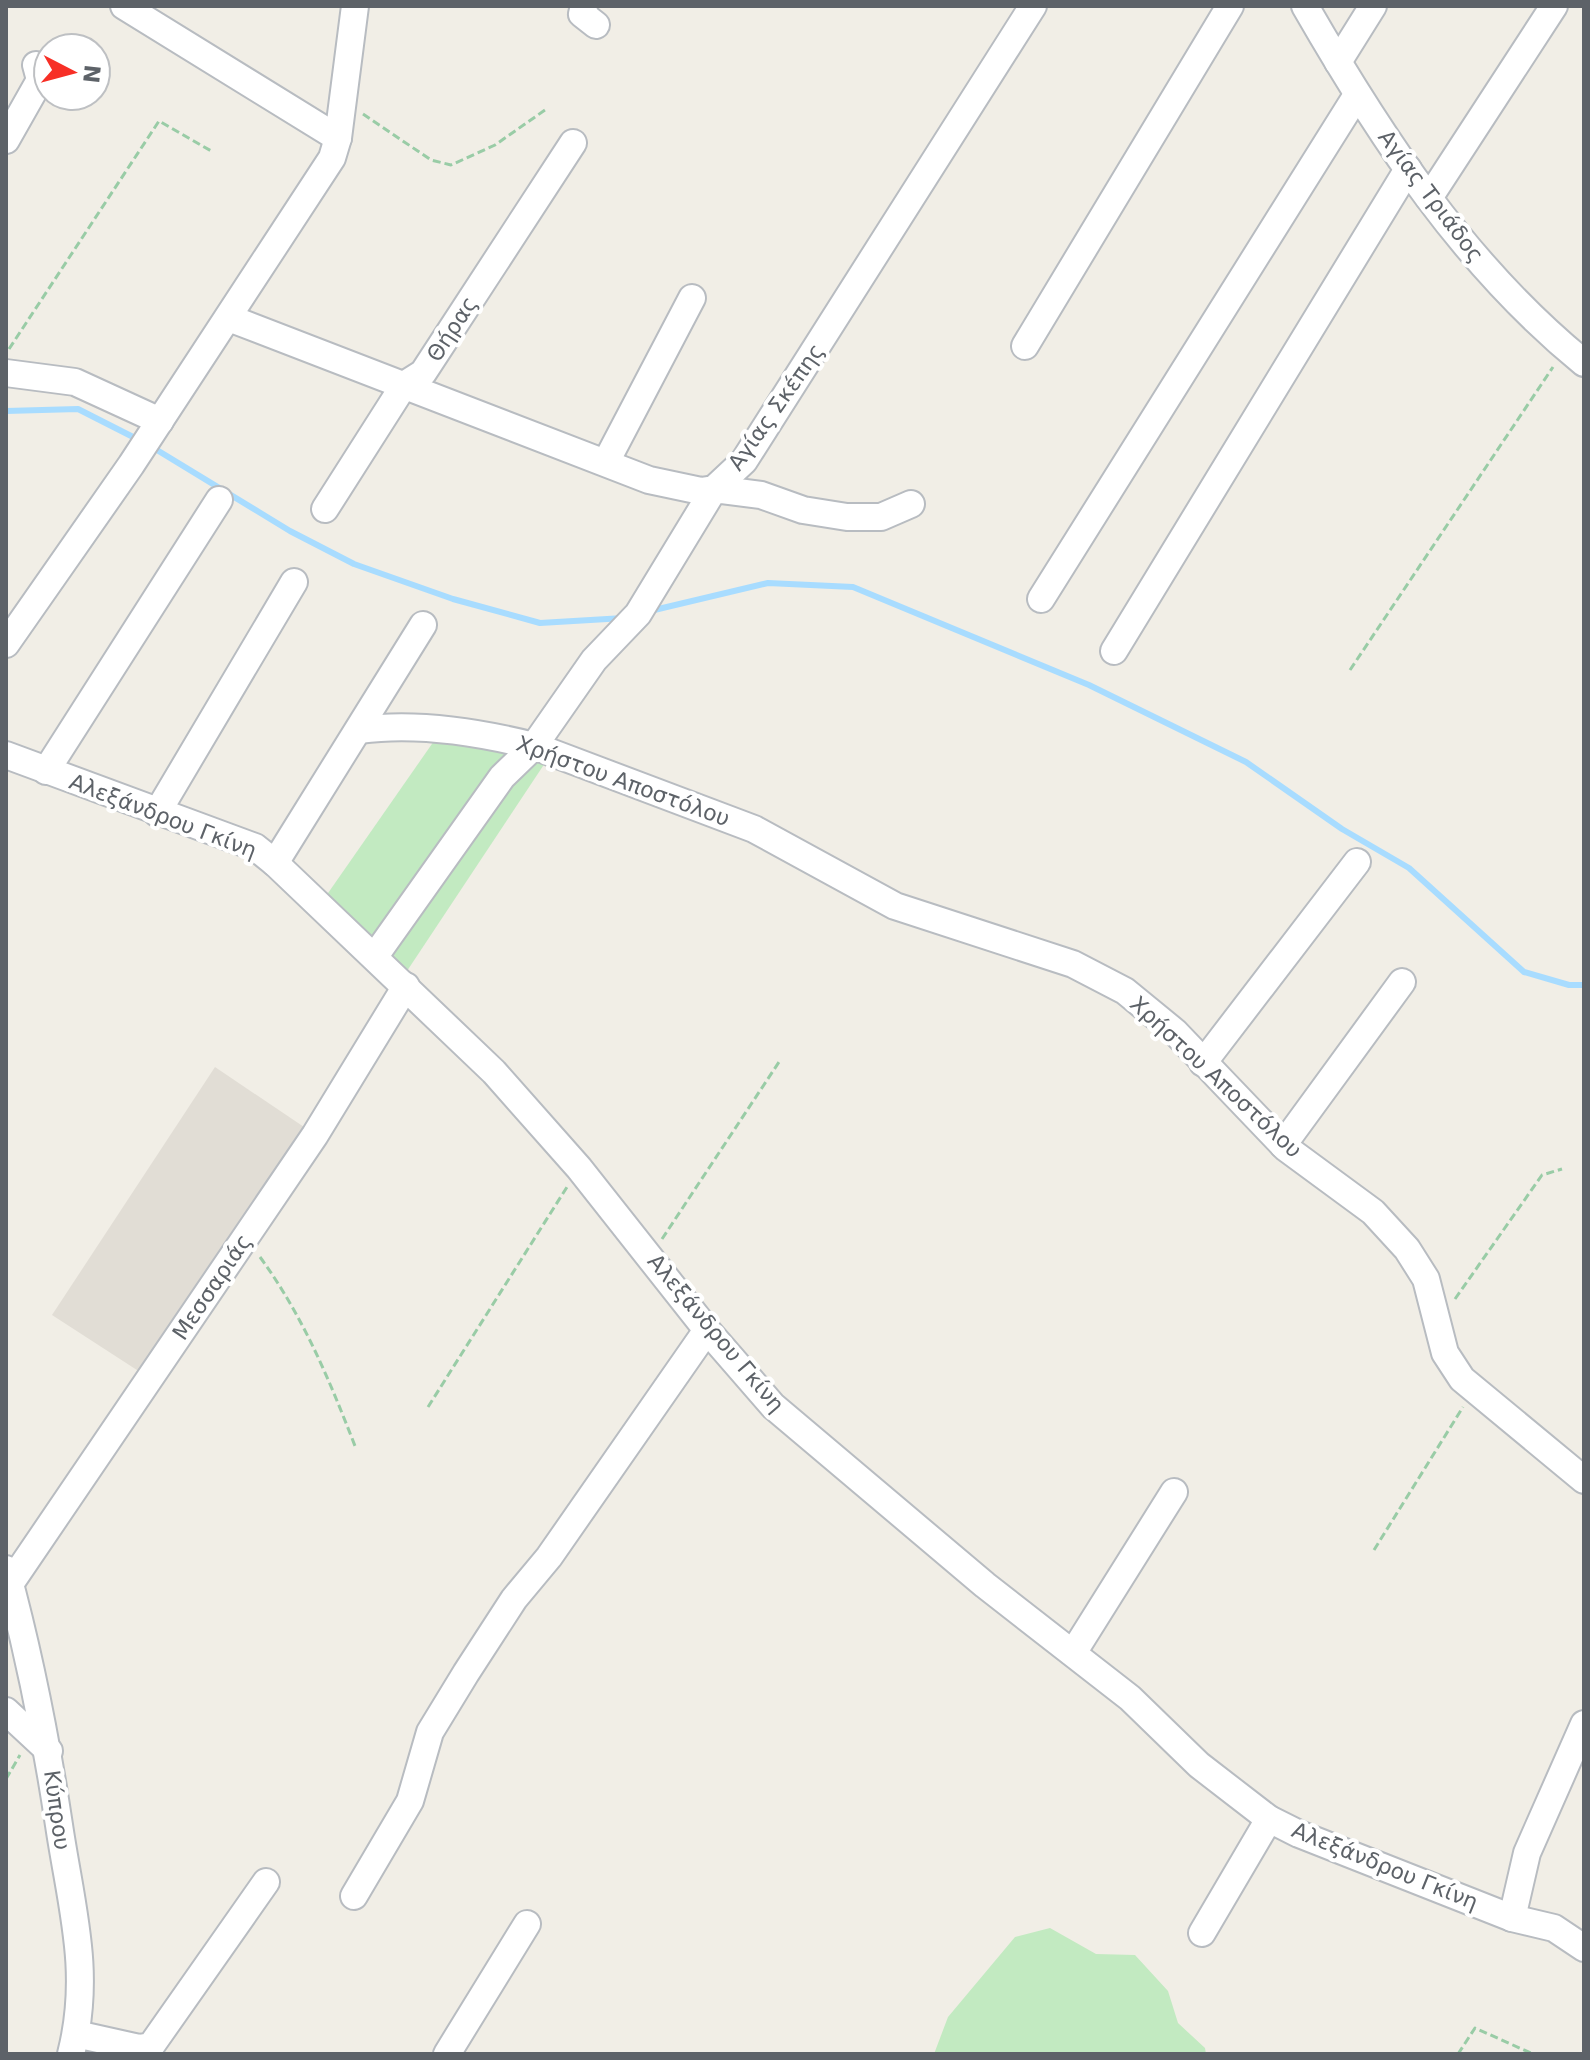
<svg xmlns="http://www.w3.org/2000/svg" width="1590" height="2060" font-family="'DejaVu Sans',sans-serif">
<rect width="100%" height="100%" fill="#f1eee6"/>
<polygon fill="#e1ddd5" points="215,1067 307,1129 140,1372 52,1315"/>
<g fill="#c2eac1">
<polygon points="434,741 547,760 405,974 326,896"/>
<polygon points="1050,1928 1096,1954 1135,1955 1168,1991 1178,2023 1205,2048 1206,2054 934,2054 948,2017 1015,1937"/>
</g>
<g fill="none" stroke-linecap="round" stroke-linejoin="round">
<g stroke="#a8dcff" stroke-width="6">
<polyline points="6,411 78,409 139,440"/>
<polyline points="152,447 290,531 354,564 453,599 540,623 624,618"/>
<polyline points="650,611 768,583 853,587 1089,685 1246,762 1342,829 1409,868 1524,972 1569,985 1584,985"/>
</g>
<defs>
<g id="minor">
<polyline points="124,6 338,138"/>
<polyline points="584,6 582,14 596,25"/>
<path d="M1305 6C1381 138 1465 266 1584 363"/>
<polyline points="1338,62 1373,6"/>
<polyline points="6,140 40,80 36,65"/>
<polyline points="1429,198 1554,6"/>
<polyline points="229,318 649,480 701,491 714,489 744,461 1033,6"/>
<polyline points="1025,346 1230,6"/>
<polyline points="6,373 75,382 160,421"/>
<polyline points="606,462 692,298"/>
<polyline points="325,509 404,385 423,373 573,143"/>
<polyline points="1041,599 1357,95"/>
<polyline points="6,644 131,465 332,158 338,138 355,6"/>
<polyline points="1114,651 1408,169"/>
<path d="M360 730C417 722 478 732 534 746L754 829 895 906 1073 964 1125 991 1175 1032 1286 1148 1373 1212 1407 1249 1426 1279 1445 1353 1462 1379 1584 1480"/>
<polyline points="6,755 255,847 275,863 494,1072 579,1168 707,1330 773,1406 985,1585 1130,1698 1199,1765 1269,1819 1299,1834 1512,1918 1554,1928 1584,1948"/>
<polyline points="46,771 219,500"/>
<polyline points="157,813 294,582"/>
<polyline points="275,863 423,625"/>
<polyline points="375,956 502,777 534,746 594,660 638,614 714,489 761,495 803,510 847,517 881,517 911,504"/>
<polyline points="1203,1063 1357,862"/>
<polyline points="1283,1145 1402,982"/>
<path d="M6 1569C29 1653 46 1739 59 1825 71 1906 92 1972 71 2054"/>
<polyline points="10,1584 315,1135 406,986"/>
<polyline points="1073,1653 1174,1492"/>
<polyline points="6,1711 49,1751"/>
<polyline points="354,1896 410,1801 430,1732 466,1673 514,1599 549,1557 707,1330"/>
<polyline points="1512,1918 1527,1853 1584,1724"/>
<polyline points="1202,1933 1269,1819"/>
<polyline points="76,2034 139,2048 151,2046 266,1882"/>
<polyline points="447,2054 527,1924"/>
</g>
</defs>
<use href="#minor" stroke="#b8bcc1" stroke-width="30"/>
<g stroke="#99cca6" stroke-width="3" stroke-dasharray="8 4" stroke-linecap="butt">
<polyline points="363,114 431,160 451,165 495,145 545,110"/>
<polyline points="9,349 159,121 213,152"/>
<polyline points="1350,670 1553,367"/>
<polyline points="662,1239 779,1062"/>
<path d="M260 1257C303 1316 329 1379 355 1446"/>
<polyline points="1455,1299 1542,1175 1562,1169"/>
<polyline points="428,1407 567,1187"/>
<polyline points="1374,1550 1463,1407"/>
<polyline points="6,1779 20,1755"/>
<polyline points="1330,2054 1331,2054"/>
<polyline points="1458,2054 1475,2028 1533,2054"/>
</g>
<use href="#minor" stroke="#fff" stroke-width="26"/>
</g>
<g text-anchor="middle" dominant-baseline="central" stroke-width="8" stroke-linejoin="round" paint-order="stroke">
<g font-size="22" fill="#5d6268" stroke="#fff">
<text transform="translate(1431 196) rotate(53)">Αγίας Τριάδος</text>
<text transform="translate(452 329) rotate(-57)">Θήρας</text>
<text transform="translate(776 407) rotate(-55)">Αγίας Σκέπης</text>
<text transform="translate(623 781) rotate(20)">Χρήστου Αποστόλου</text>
<text transform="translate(163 816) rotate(21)">Αλεξάνδρου Γκίνη</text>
<text transform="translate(1216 1077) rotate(43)">Χρήστου Αποστόλου</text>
<text transform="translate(212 1287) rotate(-56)">Μεσσαριάς</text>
<text transform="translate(716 1333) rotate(50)">Αλεξάνδρου Γκίνη</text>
<text transform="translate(57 1810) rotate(82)">Κύπρου</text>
<text transform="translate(1385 1866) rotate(22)">Αλεξάνδρου Γκίνη</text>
</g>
</g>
<rect width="1590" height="2060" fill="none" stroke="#5d6268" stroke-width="16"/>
<g transform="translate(72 72) rotate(96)"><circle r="38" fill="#ffffff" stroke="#bec0c3" stroke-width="2"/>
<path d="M0-6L14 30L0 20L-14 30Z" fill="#f72f26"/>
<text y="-12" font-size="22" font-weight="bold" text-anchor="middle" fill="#5d6268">N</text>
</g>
</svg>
